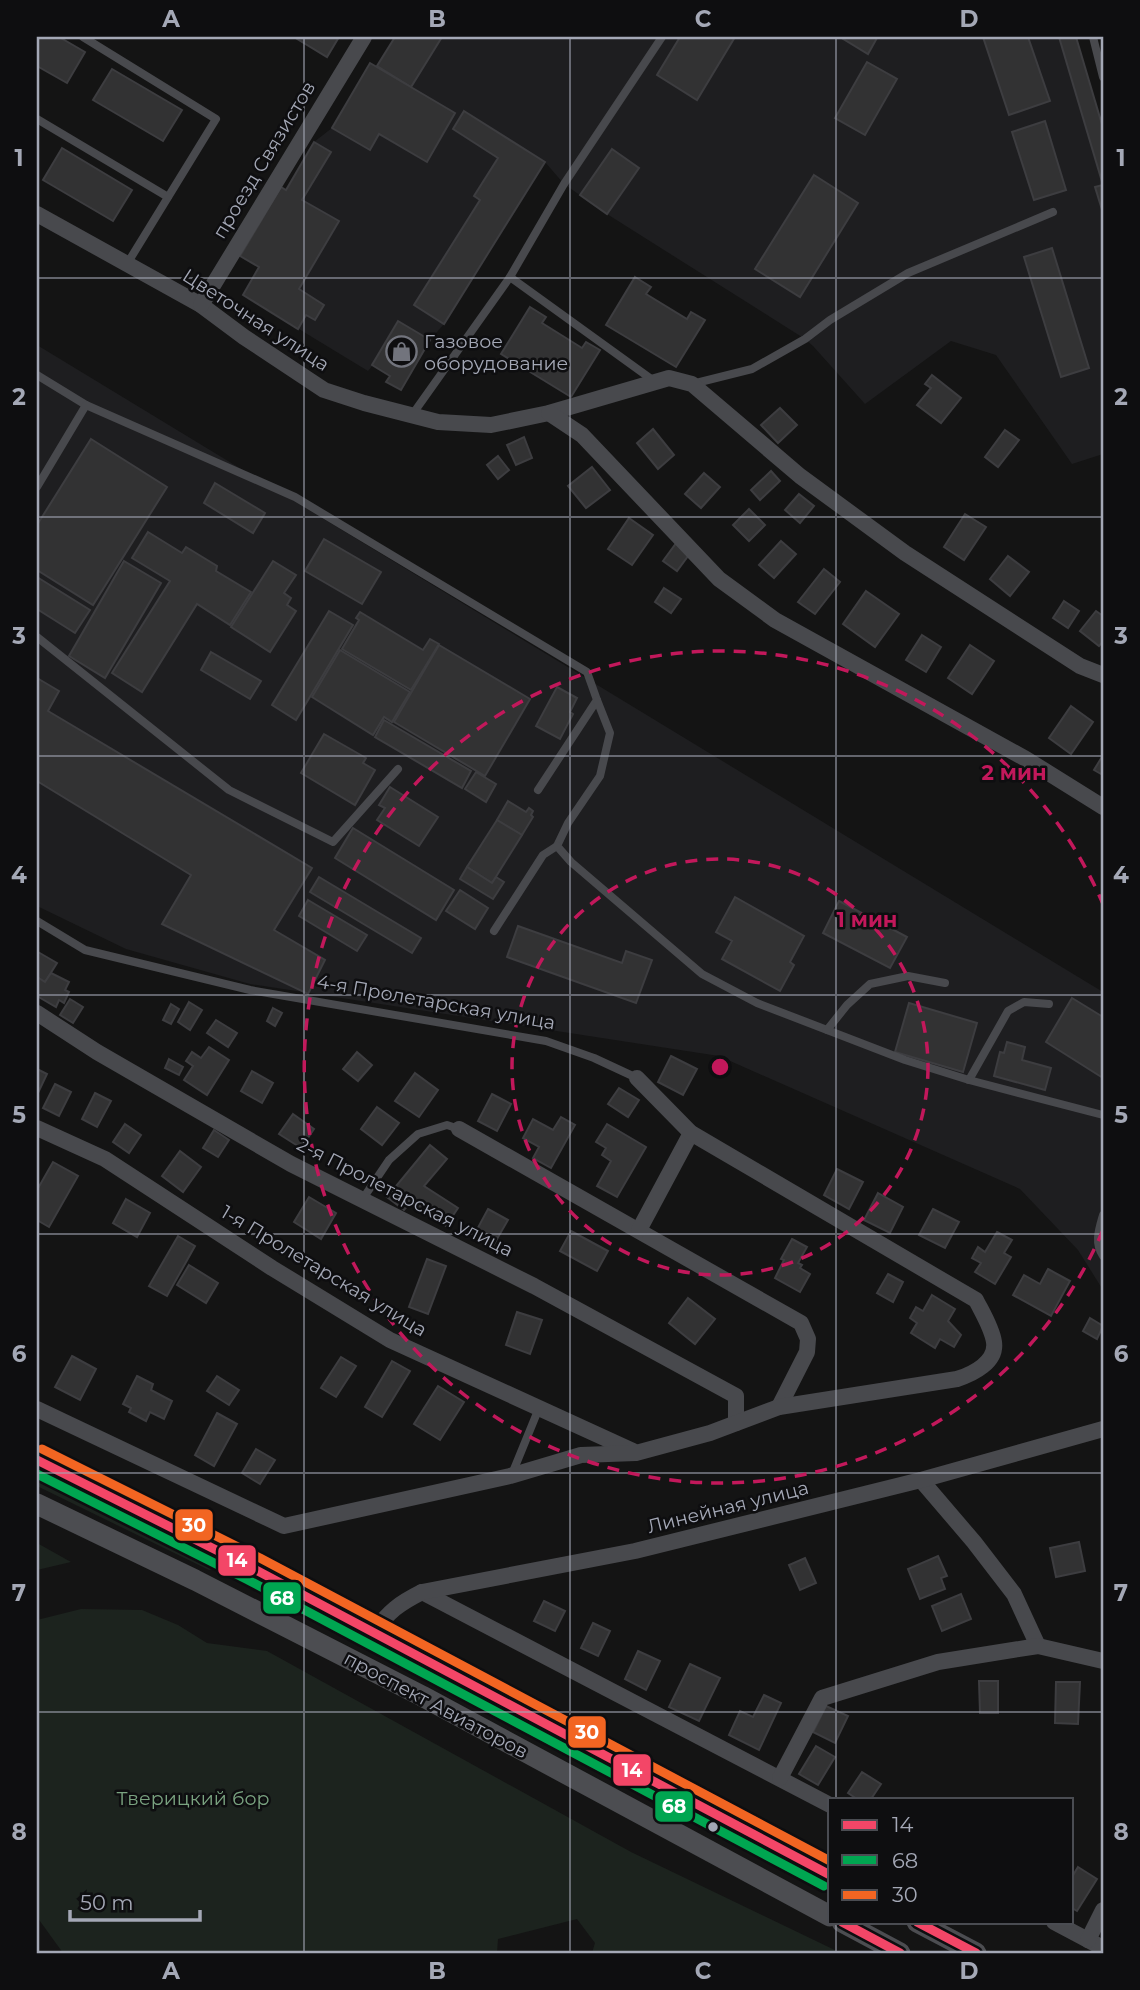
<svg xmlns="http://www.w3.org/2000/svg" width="1140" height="1990" font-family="Montserrat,sans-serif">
<rect width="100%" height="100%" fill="#141414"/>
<g fill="#1e1e20">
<polygon points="395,37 840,37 868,54 878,37 1059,37 1103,185 1095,188 1103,213 1103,454 1072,464 996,355 951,341 865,404 813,346 805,339 607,214 564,184 545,162 444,324 430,340 401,390 386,382 390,375 373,365 368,371 243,295 259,267 240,256 286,189 314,142 332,128 370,63 377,66"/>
<polygon points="37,345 1103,992 1103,1290 1078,1250 1020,1189 719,1056 250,984 126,949 37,906"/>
</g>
<g fill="#1c231e">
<polygon points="37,1474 227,1566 209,1570 37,1486"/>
<polygon points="37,1543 71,1562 37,1570"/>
<polygon points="81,1609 142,1610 178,1625 207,1643 267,1651 631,1852 841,1953 592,1953 595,1943 577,1919 498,1939 497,1953 63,1953 37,1917 37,1620"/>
</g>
<g fill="#323233" stroke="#3d3d40" stroke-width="2">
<polygon points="37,37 59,37 85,52 67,83 37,66"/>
<polygon points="294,37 339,37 327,57"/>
<polygon points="395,37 442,37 411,87 377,66"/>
<polygon points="680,37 735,37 697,100 657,75"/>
<polygon points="840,37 875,37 877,38 868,54"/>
<polygon points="983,37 1028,37 1050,101 1009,115"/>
<polygon points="1059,37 1076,37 1103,128 1103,213 1095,187 1103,185"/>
<polygon points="867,62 897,79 865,135 835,118"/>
<polygon points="370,63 455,113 427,162 379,134 370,150 332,128"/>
<polygon points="112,69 182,110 163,141 93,100"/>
<polygon points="464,111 545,162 444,324 414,305 480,200 474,196 498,158 453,129"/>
<polygon points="1045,121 1066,190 1034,200 1012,132"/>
<polygon points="314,142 331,152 302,200 339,221 299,289 324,305 315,320 306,315 298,329 243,295 259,267 240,256 281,187 286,190"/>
<polygon points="62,148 132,190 113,221 43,180"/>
<polygon points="612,149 639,168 607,214 580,195"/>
<polygon points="814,175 858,203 800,297 755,269"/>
<polygon points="1052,248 1089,368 1061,377 1024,257"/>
<polygon points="635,277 651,287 646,294 687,319 691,312 705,320 676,367 606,325"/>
<polygon points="530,307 546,317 542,323 582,348 586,342 600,350 571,397 501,354"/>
<polygon points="398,321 430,340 401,390 386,382 390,376 372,365"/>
<polygon points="932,375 961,398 941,423 917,405 931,388 925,384"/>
<polygon points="780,408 797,425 778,443 761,425"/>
<polygon points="653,429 674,455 658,469 637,443"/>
<polygon points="1005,430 1019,440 998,467 985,457"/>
<polygon points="524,437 532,458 516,465 507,445"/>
<polygon points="91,439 167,487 93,605 37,570 37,525"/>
<polygon points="498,456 509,470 498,479 487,465"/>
<polygon points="592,467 610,490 586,508 568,486"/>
<polygon points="771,471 780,481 760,500 751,490"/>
<polygon points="704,473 720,487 701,508 685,494"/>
<polygon points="215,483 265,513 253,533 204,503"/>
<polygon points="799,494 814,506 800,523 785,510"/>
<polygon points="749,509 765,525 749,541 733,525"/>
<polygon points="965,514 986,527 964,560 944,547"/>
<polygon points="629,518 653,535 632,565 608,549"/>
<polygon points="148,532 182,553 186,547 217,566 216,571 251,592 230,625 197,604 142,692 112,673 170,581 132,558"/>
<polygon points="324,539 381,572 362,604 305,571"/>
<polygon points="781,541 796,554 774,578 759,565"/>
<polygon points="677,542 691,552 677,571 663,561"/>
<polygon points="1008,556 1029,572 1010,596 990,579"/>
<polygon points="124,561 161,583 105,678 69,656"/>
<polygon points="273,561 296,575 284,593 291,598 287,605 296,611 270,652 231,627"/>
<polygon points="824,569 840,582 815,614 798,602"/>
<polygon points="37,577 90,610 75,633 37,609"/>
<polygon points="664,588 681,599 671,613 655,602"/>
<polygon points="866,591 899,614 875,647 843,624"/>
<polygon points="1064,601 1079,611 1068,628 1053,618"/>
<polygon points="329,611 353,625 296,720 272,705"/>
<polygon points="1096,611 1103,616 1103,641 1099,646 1080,631"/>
<polygon points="360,612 423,650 430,639 439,644 411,690 342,649 359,620 356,618"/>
<polygon points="922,635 941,647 926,672 906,660"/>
<polygon points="439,645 530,699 485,776 394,722"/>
<polygon points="970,645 994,661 972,694 948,678"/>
<polygon points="340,650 410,692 392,722 384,717 373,735 312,697"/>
<polygon points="211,652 261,681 250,699 201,670"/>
<polygon points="37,678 59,691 48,711 312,868 274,930 325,960 308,994 162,924 191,875 37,781"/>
<polygon points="557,687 577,698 570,712 573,714 560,739 536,726"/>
<polygon points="1071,706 1093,722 1071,754 1049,738"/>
<polygon points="384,720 471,771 462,788 375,737"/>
<polygon points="324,734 366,758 363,763 375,770 355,805 301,773"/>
<polygon points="1103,755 1103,775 1094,770"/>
<polygon points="476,772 496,784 486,802 465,789"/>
<polygon points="390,787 438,817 419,846 377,820 385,808 379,805"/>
<polygon points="508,801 526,812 529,808 533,811 531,815 533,817 522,835 497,820"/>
<polygon points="497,820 522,835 492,883 467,867"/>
<polygon points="353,828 454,890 436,920 335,858"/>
<polygon points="467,867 492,883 496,877 504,882 493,899 460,879"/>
<polygon points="319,877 421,938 412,953 310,892"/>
<polygon points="460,890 488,908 475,929 446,911"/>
<polygon points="735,897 804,936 790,962 794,965 780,991 722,959 732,941 716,932"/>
<polygon points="308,900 367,935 357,951 299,916"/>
<polygon points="839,901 907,937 890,968 823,933"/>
<polygon points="518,926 622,963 626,951 652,960 636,1003 507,957"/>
<polygon points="38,952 57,963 45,982 37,977 37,955"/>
<polygon points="51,973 69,982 65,990 69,992 64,1003 59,1000 56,1007 37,996 37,977 45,982"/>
<polygon points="1072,998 1103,1017 1103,1078 1046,1042"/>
<polygon points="70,999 83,1007 73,1023 60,1015"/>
<polygon points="189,1002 202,1010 190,1030 178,1022"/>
<polygon points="909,1003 977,1023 963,1072 895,1052"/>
<polygon points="171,1004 179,1009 171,1024 163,1020"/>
<polygon points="273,1008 282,1013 275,1026 267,1021"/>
<polygon points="216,1020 237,1033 228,1047 207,1033"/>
<polygon points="1007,1042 1025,1047 1022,1060 1051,1068 1045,1090 994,1076 1000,1052 1004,1053"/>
<polygon points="209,1047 229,1060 207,1095 184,1080 193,1066 186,1061 192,1052 201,1058"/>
<polygon points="357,1052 372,1065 358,1081 343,1069"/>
<polygon points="671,1056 697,1069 683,1095 658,1082"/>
<polygon points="169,1059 183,1067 179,1075 165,1068"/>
<polygon points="37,1069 47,1074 37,1095"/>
<polygon points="252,1071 273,1083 262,1103 241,1091"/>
<polygon points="415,1073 438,1090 419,1117 395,1101"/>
<polygon points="55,1084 71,1092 59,1116 43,1108"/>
<polygon points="619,1088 639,1100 628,1117 608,1104"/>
<polygon points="95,1093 111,1101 97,1127 82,1119"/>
<polygon points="492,1094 511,1104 497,1131 478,1121"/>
<polygon points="377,1107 399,1123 382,1145 361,1129"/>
<polygon points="293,1114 314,1129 301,1148 279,1134"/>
<polygon points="561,1117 575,1125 551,1168 533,1158 539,1147 523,1138 533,1119 553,1130"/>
<polygon points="125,1124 141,1135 129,1153 113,1142"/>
<polygon points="607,1124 646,1147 617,1197 597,1186 611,1161 602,1155 606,1148 596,1142"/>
<polygon points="214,1130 229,1140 218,1157 203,1148"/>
<polygon points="430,1145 447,1159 424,1186 458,1208 446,1226 410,1203 404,1210 387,1197"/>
<polygon points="180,1151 201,1167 183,1192 162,1176"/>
<polygon points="53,1162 78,1176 49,1227 37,1220 37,1190"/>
<polygon points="837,1169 863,1182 849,1209 824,1195"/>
<polygon points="878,1193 903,1207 890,1233 864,1220"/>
<polygon points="309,1197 336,1213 321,1239 294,1222"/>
<polygon points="126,1199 150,1213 137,1237 113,1223"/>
<polygon points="488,1209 508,1220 493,1246 474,1235"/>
<polygon points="933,1209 959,1222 945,1248 919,1235"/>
<polygon points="571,1231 608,1251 597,1271 560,1251"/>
<polygon points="997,1232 1012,1240 1004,1253 1011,1257 995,1284 975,1272 981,1263 972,1258 978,1247 985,1252"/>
<polygon points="178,1236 195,1246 167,1296 149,1286"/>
<polygon points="792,1239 807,1247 798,1263 802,1265 800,1268 810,1274 800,1292 775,1278 784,1260 781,1259"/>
<polygon points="427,1259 446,1266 428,1314 409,1307"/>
<polygon points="189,1265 218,1283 206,1303 177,1285"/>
<polygon points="1048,1269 1070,1281 1051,1316 1013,1295 1024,1275 1040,1284"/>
<polygon points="888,1274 903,1282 893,1302 877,1293"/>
<polygon points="932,1295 955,1309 948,1321 961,1335 954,1347 940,1339 935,1348 911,1333 917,1323 910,1318 916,1307 923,1311"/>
<polygon points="688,1298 715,1319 695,1344 669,1323"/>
<polygon points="517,1312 542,1320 530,1354 506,1345"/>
<polygon points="1090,1318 1103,1326 1097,1339 1083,1331"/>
<polygon points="72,1356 96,1369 80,1400 55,1387"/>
<polygon points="341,1357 356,1366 336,1397 321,1388"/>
<polygon points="392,1361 410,1371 382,1417 365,1407"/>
<polygon points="137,1376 153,1384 151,1390 172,1401 164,1419 150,1412 146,1421 129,1412 131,1408 123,1404"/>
<polygon points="217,1376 239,1390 229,1405 207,1391"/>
<polygon points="438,1386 464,1402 440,1440 414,1424"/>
<polygon points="217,1413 237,1424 214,1466 195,1455"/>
<polygon points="256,1449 275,1460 260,1484 242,1473"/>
<polygon points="1079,1542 1085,1571 1056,1577 1050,1548"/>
<polygon points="938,1556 947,1576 941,1578 945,1589 920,1599 908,1569"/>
<polygon points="805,1558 816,1583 800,1590 789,1565"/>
<polygon points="961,1594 971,1619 942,1631 932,1606"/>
<polygon points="544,1601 565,1611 555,1631 534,1621"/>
<polygon points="593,1623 610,1631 598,1656 581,1648"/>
<polygon points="638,1651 660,1661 646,1690 625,1679"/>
<polygon points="690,1664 720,1678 699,1721 669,1707"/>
<polygon points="979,1681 998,1681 998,1713 980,1713"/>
<polygon points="1056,1682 1080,1682 1078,1724 1055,1723"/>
<polygon points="764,1695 781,1703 759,1750 729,1735 740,1711 753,1717"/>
<polygon points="826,1706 848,1716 835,1743 813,1732"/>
<polygon points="816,1746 835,1757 818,1785 799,1774"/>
<polygon points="862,1772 881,1784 871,1799 857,1799 848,1793"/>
<polygon points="1078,1867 1097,1879 1077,1911 1072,1908 1072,1877"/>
</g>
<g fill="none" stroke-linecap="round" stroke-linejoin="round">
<g stroke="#48494d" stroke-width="8">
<polyline points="83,37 216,119 127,264"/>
<polyline points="1093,37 1103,77"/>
<polyline points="37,119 168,197"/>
<polyline points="510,277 654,381"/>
<polyline points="37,375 86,405"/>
<polyline points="692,384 752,369 805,339 830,320 908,273 1053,212"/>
<polyline points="412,415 510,277 564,184 662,37"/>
<polyline points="37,487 86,405 295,497 587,672 597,700 538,790"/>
<polyline points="37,637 229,790 333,842 398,769"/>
<polyline points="597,700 610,733 600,776 568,823 557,846 571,862 702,974 757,1003 905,1060 969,1080 1008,1011 1024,1002 1049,1004"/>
<polyline points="37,921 85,950 250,990 546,1041 594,1058 637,1078"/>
<polyline points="494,931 543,855 557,846"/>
<polyline points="827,1030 847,1005 870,984 908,976 945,983"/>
<polyline points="969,1080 1103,1115"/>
<polyline points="362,1200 389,1160 418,1134 447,1125 459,1129"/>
<path d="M1103 1215C1099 1229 1094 1243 1103 1256"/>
<polyline points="512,1474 539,1408"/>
</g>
<g stroke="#48494d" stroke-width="16">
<polyline points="37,214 201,305 244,337 324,390 364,403 438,422 491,425 549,413 669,378 692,384 800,476 905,553 1080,666 1103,675"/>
<polyline points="201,305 364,37"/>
<polyline points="549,413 582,435 719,579 775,620 1026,759 1103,807"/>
<polyline points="37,1013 97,1052 291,1164 534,1286 736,1396 736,1423"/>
<polyline points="37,1128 105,1159 272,1268 390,1340 633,1451"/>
<polyline points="459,1129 801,1323 808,1339 807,1352 779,1407"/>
<polyline points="639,1230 691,1133"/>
<path d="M37 1409 284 1526 510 1476 581 1455 636 1453 710 1433 779 1407 957 1379C973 1374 997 1362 994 1342 992 1328 982 1312 976 1300L691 1133 637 1078"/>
<polyline points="921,1480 974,1542 1014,1594 1038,1646"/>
<polyline points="422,1592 830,1805"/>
<path d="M373 1632C390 1611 398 1604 422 1592L635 1551 921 1480 1103 1429"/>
<polyline points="780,1778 822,1698 938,1662 1038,1646 1103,1661"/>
<polyline points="1054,1922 1103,1948"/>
<polyline points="1088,1940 1103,1910"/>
</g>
<g stroke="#4c4d51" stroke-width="21">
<polyline points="37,1460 254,1569 830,1875"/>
<polyline points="37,1504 195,1580 422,1696 830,1916"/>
<polyline points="842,1922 900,1953"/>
<polyline points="917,1922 976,1953"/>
</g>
<defs>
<g id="bus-1">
<polyline points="37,1460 254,1569 830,1875"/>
<polyline points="842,1922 900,1953"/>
<polyline points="917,1922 976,1953"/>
</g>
<polyline id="bus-2" points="37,1474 248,1580 824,1886"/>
<polyline id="bus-3" points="42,1449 260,1558 830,1861"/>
</defs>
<use href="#bus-1" stroke="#0e0e10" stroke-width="14"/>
<use href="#bus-2" stroke="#0e0e10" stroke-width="14"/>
<use href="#bus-3" stroke="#0e0e10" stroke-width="14"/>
<use href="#bus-1" stroke="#f34667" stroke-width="9"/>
<use href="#bus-2" stroke="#00a651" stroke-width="9"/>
<use href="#bus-3" stroke="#f26522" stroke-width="9"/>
</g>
<path fill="none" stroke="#a4a8b6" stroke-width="2" stroke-opacity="0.55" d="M304 37V1953M570 37V1953M836 37V1799M37 278H1103M37 517H1103M37 756H1103M37 995H1103M37 1234H1103M37 1473H1103M37 1712H1103M836 1922V1953"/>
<g fill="none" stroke="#c2185b" stroke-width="3.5" stroke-dasharray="12 9">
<circle cx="720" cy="1067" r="208"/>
<path d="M1103 1230A416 416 0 1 1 1103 904"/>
</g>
<defs>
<symbol id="shop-ring" viewBox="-11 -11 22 22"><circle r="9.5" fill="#0e0e10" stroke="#72747d" stroke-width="1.5"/><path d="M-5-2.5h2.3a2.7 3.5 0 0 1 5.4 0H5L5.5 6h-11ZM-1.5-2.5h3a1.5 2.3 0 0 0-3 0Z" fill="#72747d"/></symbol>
</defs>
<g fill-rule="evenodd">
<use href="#shop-ring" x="384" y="334" width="35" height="35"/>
</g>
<circle fill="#a4a8b6" stroke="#0e0e10" stroke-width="2.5" cx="713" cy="1827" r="6"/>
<g text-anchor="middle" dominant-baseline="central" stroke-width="5" stroke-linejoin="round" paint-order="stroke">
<g font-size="19" fill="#a4a8b6" stroke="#0e0e10">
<text transform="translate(264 160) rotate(-59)">проезд Связистов</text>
<text transform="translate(256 320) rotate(33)">Цветочная улица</text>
<text transform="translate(436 1002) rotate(10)">4-я Пролетарская улица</text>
<text transform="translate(405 1197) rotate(27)">2-я Пролетарская улица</text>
<text transform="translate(324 1271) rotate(31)">1-я Пролетарская улица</text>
<text transform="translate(728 1507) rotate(-14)">Линейная улица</text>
<text transform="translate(436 1705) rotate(28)">проспект Авиаторов</text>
</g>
<g font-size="19" fill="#a4a8b6" stroke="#0e0e10" text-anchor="start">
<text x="424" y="341">Газовое<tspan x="424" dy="22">оборудование</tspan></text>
</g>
<g font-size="19" fill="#7aa380" stroke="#0e0e10">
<text x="193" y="1798">Тверицкий бор</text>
</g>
</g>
<circle cx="720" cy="1067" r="10" fill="#c2185b" stroke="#0e0e10" stroke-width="3.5"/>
<g font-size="21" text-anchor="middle" font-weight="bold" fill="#c2185b" stroke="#0e0e10" stroke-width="5" stroke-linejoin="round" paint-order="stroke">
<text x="1014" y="780">2 мин</text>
<text x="867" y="927">1 мин</text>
</g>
<g stroke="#0e0e10" stroke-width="2.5">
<rect x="174" y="1508" width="40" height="34" rx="7" fill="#f26522"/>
<rect x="217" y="1544" width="40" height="33" rx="7" fill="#f34667"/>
<rect x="262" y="1581" width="40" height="34" rx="7" fill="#00a651"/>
<rect x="567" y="1715" width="40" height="34" rx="7" fill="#f26522"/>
<rect x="612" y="1753" width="40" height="34" rx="7" fill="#f34667"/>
<rect x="654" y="1790" width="40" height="33" rx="7" fill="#00a651"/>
</g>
<g font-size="19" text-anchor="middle" font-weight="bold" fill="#fff">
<text x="194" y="1532">30</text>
<text x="237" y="1567">14</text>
<text x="282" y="1605">68</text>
<text x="587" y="1739">30</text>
<text x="632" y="1777">14</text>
<text x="674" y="1813">68</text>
</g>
<rect width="1140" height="1990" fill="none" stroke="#0e0e10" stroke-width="77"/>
<rect x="828" y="1798" width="245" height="126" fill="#0e0e10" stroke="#4a4c52" stroke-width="2"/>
<rect x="842" y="1820" width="35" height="10" fill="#f34667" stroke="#4a4c52" stroke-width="2"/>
<text x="892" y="1832" font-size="21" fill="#a4a8b6">14</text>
<rect x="842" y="1855" width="35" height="10" fill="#00a651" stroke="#4a4c52" stroke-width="2"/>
<text x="892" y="1868" font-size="21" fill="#a4a8b6">68</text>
<rect x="842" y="1890" width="35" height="10" fill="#f26522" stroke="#4a4c52" stroke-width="2"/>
<text x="892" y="1902" font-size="21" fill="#a4a8b6">30</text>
<path d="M70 1910v10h130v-10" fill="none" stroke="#a4a8b6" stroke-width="3.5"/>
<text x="80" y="1910" font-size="21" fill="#a4a8b6" stroke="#0e0e10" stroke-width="5" paint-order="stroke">50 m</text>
<rect x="38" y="38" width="1064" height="1914" fill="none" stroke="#a4a8b6" stroke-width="2.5"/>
<g font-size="23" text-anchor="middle" font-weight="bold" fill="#a4a8b6">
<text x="171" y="27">A</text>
<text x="437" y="27">B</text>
<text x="703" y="27">C</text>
<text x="969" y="27">D</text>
<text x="19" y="166">1</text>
<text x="1121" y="166">1</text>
<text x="19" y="405">2</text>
<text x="1121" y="405">2</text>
<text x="19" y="644">3</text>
<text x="1121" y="644">3</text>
<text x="19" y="883">4</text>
<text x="1121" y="883">4</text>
<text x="19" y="1123">5</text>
<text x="1121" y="1123">5</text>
<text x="19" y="1362">6</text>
<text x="1121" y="1362">6</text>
<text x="19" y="1601">7</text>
<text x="1121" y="1601">7</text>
<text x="19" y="1840">8</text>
<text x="1121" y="1840">8</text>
<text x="171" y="1979">A</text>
<text x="437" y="1979">B</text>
<text x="703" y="1979">C</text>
<text x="969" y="1979">D</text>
</g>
</svg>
